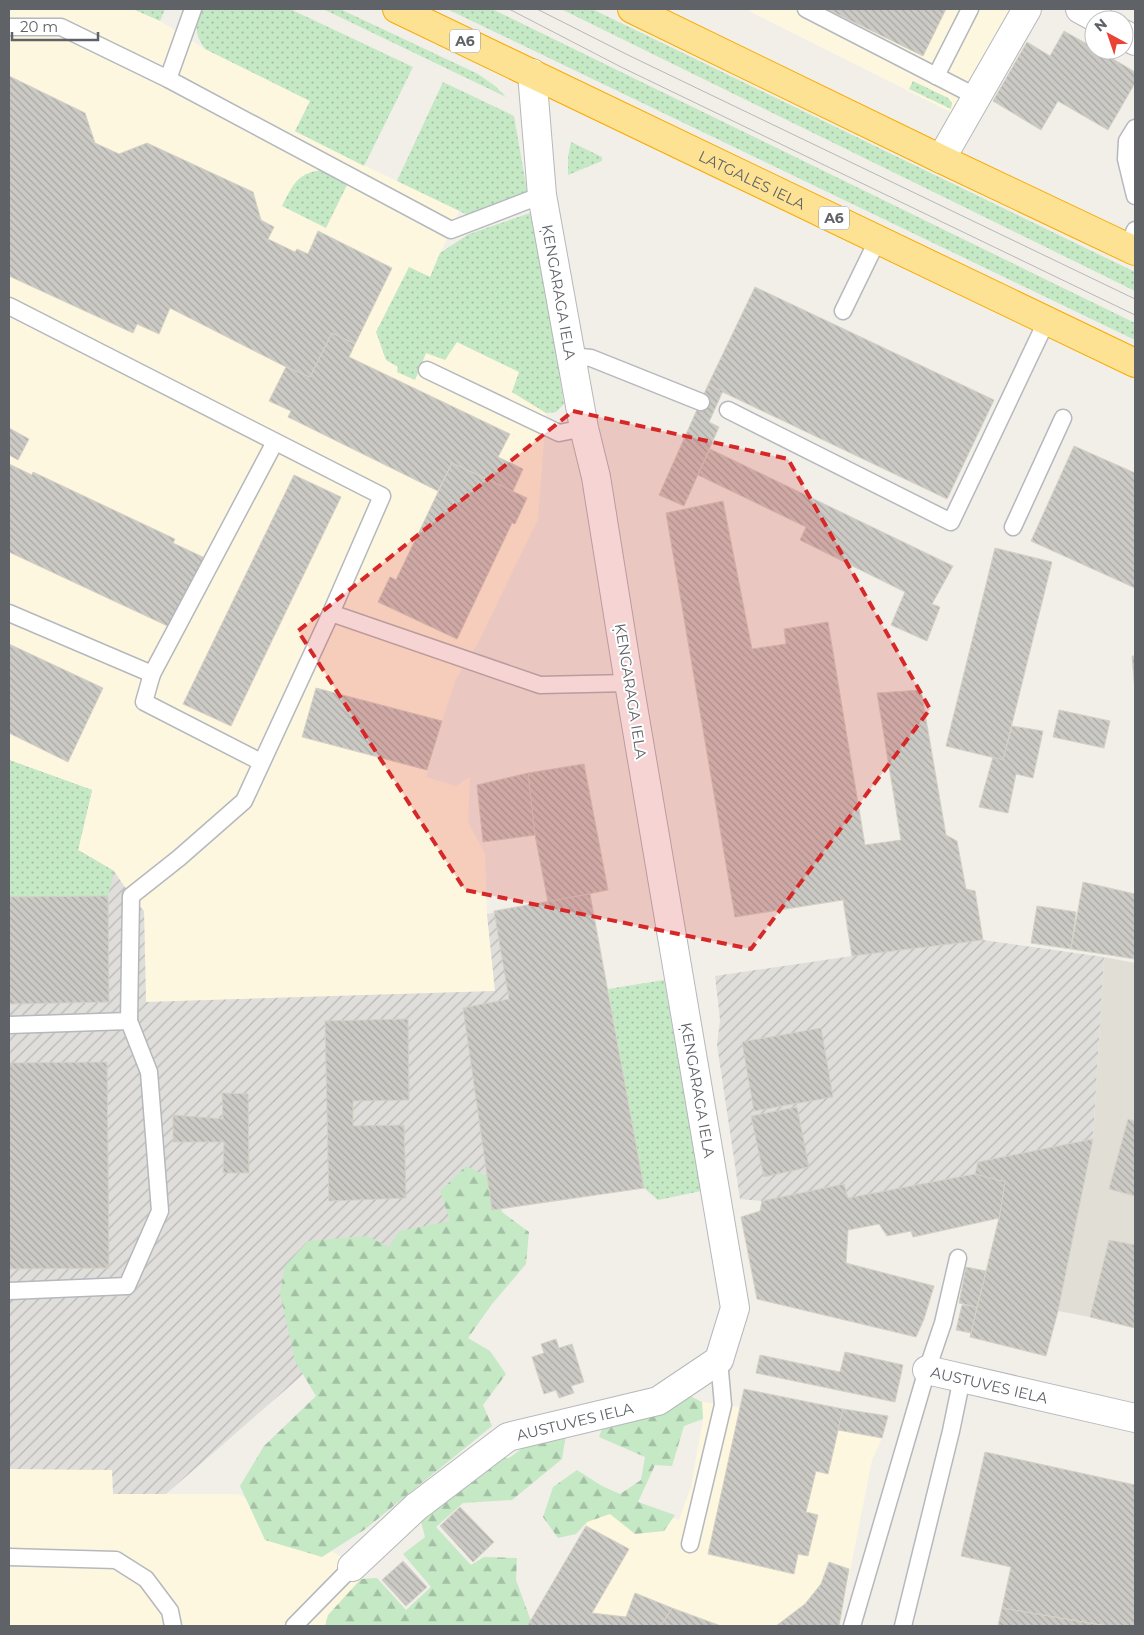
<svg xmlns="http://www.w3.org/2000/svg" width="1144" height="1635" font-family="Montserrat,sans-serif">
<defs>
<pattern id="industrial-furrows" width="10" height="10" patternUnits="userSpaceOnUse" patternTransform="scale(1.25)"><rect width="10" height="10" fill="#e0deda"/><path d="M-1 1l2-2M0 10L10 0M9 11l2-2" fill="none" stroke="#b9b8b5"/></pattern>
<pattern id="grass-dots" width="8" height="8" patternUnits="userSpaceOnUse" patternTransform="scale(1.25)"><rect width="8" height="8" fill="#c5e8c5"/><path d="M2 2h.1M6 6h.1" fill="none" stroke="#a3c0a4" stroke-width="1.8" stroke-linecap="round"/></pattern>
<pattern id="forest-firs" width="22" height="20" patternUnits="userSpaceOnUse" patternTransform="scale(1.25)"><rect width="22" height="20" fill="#c5e8c5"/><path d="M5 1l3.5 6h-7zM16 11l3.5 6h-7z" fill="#a3c0a4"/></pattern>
<pattern id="building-back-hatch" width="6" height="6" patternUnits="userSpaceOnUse" patternTransform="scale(1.25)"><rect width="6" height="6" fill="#cccac5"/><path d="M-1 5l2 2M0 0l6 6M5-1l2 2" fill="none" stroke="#a9a8a4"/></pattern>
</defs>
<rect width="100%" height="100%" fill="#f1efe8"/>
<g fill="#fef7e0">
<polygon points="9,9 133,9 160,21 205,49 310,101 295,132 459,211 430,277 409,267 397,371 415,380 426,353 457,342 520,372 512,392 546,413 538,519 478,643 456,679 442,721 426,777 456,786 470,777 468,822 485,854 487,914 495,991 146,1002 144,911 131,896 114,871 78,850 92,790 9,760"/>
<polygon points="745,9 1016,9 956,115"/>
<polygon points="744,1389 843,1409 888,1416 882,1438 872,1460 839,1626 531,1626 528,1625 586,1526 599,1492 679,1520 691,1487 703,1419 702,1402 740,1407"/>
<polygon points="9,1469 113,1470 114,1494 239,1494 346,1560 369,1585 333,1626 9,1626"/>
</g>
<g fill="url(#industrial-furrows)">
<polygon points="9,760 92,790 78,850 114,871 131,896 144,911 146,1002 495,991 487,914 590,894 644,1188 492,1210 166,1494 113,1494 112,1470 9,1469"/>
<polygon points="983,940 1104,957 1093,1139 978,1162 975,1174 848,1198 844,1184 762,1201 740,1199 717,1045 720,1020 715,976 852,956"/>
</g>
<polygon fill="#e1ded6" points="1104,957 1135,963 1135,1245 1109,1240 1090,1317 1058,1311 1093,1139"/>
<g fill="url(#grass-dots)">
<polygon points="133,9 165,9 160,21"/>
<path d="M202 9H290L413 67 364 166 295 131 310 101 205 49C194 32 195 27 202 9Z"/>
<polygon points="323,9 340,9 478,74 495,86 506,97"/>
<polygon points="447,9 492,9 1135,323 1135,340"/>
<polygon points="561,9 592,9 1135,272 1135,291"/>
<polygon points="913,81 948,98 952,103 951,109 909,89"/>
<polygon points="443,82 514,116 527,191 468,215 397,181"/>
<polygon points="571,142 602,157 602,161 568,175 568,157"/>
<path d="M321 170 349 181 326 228 282 206C293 185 296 174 321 170Z"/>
<polygon points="533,212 564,404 556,412 546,413 512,392 519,372 457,342 445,360 426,353 415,380 397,372 398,367 386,360 376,332 409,267 430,277 440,253 469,234"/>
<polygon points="9,760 92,790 78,850 114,871 108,896 9,897"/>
<polygon points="664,980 701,1191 658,1200 644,1188 608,989"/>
</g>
<g fill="url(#forest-firs)">
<polygon points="466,1166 495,1180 502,1212 529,1232 526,1264 492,1304 468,1338 490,1351 506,1374 483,1405 492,1426 364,1530 322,1557 265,1540 240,1486 264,1446 316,1396 295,1361 280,1293 285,1266 308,1241 367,1236 389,1247 399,1231 450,1221 440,1191"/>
<polygon points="682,1392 702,1402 703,1419 684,1426 672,1466 655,1465 638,1502 675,1515 664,1531 635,1534 610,1514 587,1522 576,1534 558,1538 543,1517 553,1487 577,1470 602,1486 620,1494 641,1480 645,1457 599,1437 606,1418"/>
<polygon points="544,1433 566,1435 562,1459 512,1500 463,1503 436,1527 471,1565 484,1557 517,1558 516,1580 531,1621 575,1626 325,1626 328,1615 361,1579 377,1578 406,1610 431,1587 403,1554 425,1537 420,1518 493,1458 509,1458"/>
</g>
<g fill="url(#building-back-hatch)" stroke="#d6d1c6">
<polygon points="827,9 946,9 923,56"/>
<polygon points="1064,31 1094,48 1094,50 1098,50 1135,72 1135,83 1108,130 1058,101 1041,130 993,101 1027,42 1050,56"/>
<polygon points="9,76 85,113 95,143 119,154 147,143 253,192 261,220 274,227 268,239 295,252 297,249 308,254 318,231 392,268 355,344 332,333 310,377 286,367 170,308 159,334 137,324 133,333 9,276"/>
<polygon points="755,287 994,400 947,499 708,385"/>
<polygon points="332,333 355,344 349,357 510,434 498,457 523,469 513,491 452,463 438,491 288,417 291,411 269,401 286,367 310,377"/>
<polygon points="708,385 723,391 709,422 719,427 684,506 659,495"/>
<polygon points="9,428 29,439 18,460 9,455"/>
<polygon points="1074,446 1135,473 1135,588 1031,541"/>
<polygon points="710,449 953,566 932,604 940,607 927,641 891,625 905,592 800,540 806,527 698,475"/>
<polygon points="452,463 527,498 515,524 512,523 457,639 378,602 390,577 396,580"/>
<polygon points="9,464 32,475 33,472 175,539 173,543 207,559 174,629 9,552"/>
<polygon points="294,475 341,497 231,726 183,704"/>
<polygon points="723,501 752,649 786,644 784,629 828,622 865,845 901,840 877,693 921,690 946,835 957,841 966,889 975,891 983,940 852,956 843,900 735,917 666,513"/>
<polygon points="995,548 1052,562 1003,760 946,746"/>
<polygon points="9,644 103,688 68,762 9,733"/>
<polygon points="1132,656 1135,656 1135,691"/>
<polygon points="316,688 442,721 427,770 302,737"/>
<polygon points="1059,710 1110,721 1104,748 1053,737"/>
<polygon points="1012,726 1043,731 1033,778 1016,774 1008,813 979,807 993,757 1003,760"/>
<polygon points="584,764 608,890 548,902 535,835 528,773"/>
<polygon points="528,773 535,835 483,842 477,785"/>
<polygon points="1083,882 1135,894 1135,959 1071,949"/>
<polygon points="590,894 644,1188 492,1210 463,1008 509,999 494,911"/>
<polygon points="108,896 109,1002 9,1004 9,897"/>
<polygon points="1037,906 1076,912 1071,949 1031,943"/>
<polygon points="408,1019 409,1100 353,1101 353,1126 404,1125 406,1198 329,1201 325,1021"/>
<polygon points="821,1028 833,1097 754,1111 742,1042"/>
<polygon points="107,1062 109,1268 9,1269 9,1063"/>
<polygon points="222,1093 248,1094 249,1173 223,1173 224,1142 173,1142 173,1115 223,1119"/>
<polygon points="797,1107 809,1167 764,1177 751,1116"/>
<polygon points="1128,1119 1135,1121 1135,1196 1109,1189"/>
<polygon points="1093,1139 1058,1311 1046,1356 970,1337 999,1218 1005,1182 975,1174 978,1162"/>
<polygon points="975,1174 1005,1182 999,1218 913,1237 911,1231 887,1236 879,1224 848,1230 846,1263 934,1286 924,1319 916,1337 757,1299 741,1217 760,1211 762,1201 844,1184 848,1198"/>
<polygon points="1109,1240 1135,1245 1135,1328 1090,1317"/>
<polygon points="966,1267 986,1271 977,1307 959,1303"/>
<polygon points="962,1305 977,1307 971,1333 956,1330"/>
<polygon points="556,1339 559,1348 572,1344 584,1382 571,1386 574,1393 559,1398 556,1390 544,1394 532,1357 544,1353 541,1344"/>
<polygon points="845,1352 903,1365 895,1402 756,1373 760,1355 840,1372"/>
<polygon points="744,1389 843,1409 828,1474 816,1471 806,1512 818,1515 808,1556 798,1554 794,1574 708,1554"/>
<polygon points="843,1409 888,1416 882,1438 838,1430"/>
<polygon points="985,1452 1135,1485 1135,1626 1107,1626 1002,1608 1011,1567 961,1556"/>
<polygon points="460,1507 494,1542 473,1562 440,1526"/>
<polygon points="586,1526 629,1549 592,1613 626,1617 635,1593 672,1608 661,1626 531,1626 528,1625"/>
<polygon points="403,1561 427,1587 406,1606 382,1580"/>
<polygon points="829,1562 849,1569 839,1626 776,1626 805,1604 821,1584"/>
<polygon points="672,1608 721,1626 661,1626"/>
<polygon points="1002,1608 1107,1626 998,1626"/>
</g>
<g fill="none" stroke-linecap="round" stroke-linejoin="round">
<defs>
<g id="lane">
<polyline points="806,9 977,97"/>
<polyline points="9,27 61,27 168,79 451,230 542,195"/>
<polyline points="936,76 970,9"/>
<polyline points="168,79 193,9"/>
<polyline points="1135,128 1127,141 1126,159 1135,196"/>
<polyline points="1128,248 1135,230"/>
<polyline points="9,306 382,496 331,613"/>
<polyline points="843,311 878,239"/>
<polyline points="571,356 591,358 701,402"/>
<polyline points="427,370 559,433 584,428"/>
<polyline points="728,410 951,522 1047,320"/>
<polyline points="1013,527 1063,418"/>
<polyline points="9,613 152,674 275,442"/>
<polyline points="152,674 144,702 261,762"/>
<polyline points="129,1021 131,896 179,858 244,801 331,613 540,685 629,683"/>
<polyline points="9,1025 129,1021 149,1072 160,1211 127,1286 9,1291"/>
<polyline points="690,1544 723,1405 719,1360"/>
<polyline points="9,1557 116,1560 146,1579 170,1611 173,1626"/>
<polyline points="294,1626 352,1567"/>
<polyline points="852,1626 927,1370 943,1323 958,1258"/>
<polyline points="903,1626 951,1431 962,1378"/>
</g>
<g id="street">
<polyline points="1080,9 1100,20"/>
<polyline points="1124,34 1135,41"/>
<polyline points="941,159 1027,9"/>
<path id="s1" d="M927 1370 1135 1418"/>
<path id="s2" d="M352 1567 416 1507 508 1437 658 1401 719 1360 735 1308 629 683 596 477 584 428 542 195 532 73"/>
</g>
<g id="highway">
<path id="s3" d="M397 9 1135 363"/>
<polyline points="632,9 941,159 1135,251"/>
</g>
</defs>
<use href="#lane" stroke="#b5b8bc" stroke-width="19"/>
<use href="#street" stroke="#b5b8bc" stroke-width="30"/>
<use href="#highway" stroke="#f9ab00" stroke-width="30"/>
<use href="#lane" stroke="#fff" stroke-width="16"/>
<use href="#street" stroke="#fff" stroke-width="28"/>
<use href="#highway" stroke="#fde293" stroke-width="28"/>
<g stroke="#b6b7b8" stroke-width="1">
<polyline points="509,9 621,67 1135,315"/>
<polyline points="537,9 628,55 1135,299"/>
</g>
</g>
<path fill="#d62828" fill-opacity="0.2" stroke="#d62828" stroke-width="4" stroke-dasharray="10 6" stroke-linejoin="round" d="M573 411 788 459 930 709 751 949 465 890 298 631Z"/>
<g text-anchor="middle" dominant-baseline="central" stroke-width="4" stroke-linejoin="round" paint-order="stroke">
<g fill="#fff" stroke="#8f9295" stroke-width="1">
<rect x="450" y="29.5" width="30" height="23" rx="4"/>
<rect x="819" y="206.5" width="30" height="23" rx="4"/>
</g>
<g font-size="14" font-weight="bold" fill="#5f6368">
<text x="465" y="41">A6</text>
<text x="834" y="218">A6</text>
</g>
<g font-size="15" fill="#5f6368" stroke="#fff">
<text stroke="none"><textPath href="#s3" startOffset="394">LATGALES IELA</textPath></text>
<text transform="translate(559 292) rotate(80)">ĶENGARAGA IELA</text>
<text transform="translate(631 691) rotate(81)">ĶENGARAGA IELA</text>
<text transform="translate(698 1090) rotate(80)">ĶENGARAGA IELA</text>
<text stroke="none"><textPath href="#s1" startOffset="64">AUSTUVES IELA</textPath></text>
<text stroke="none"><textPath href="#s2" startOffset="272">AUSTUVES IELA</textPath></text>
</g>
</g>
<rect width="1144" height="1635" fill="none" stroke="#5f6368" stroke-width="20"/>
<g transform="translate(1109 35) rotate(320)"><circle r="24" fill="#ffffff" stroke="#bfc1c3"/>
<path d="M0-4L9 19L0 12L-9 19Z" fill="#ea4335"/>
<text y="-8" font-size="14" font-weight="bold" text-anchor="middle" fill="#5f6368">N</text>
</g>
<path d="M12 32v8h86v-8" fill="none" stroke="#5f6368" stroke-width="2.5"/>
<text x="20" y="32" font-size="15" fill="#5f6368" stroke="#ffffff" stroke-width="4" paint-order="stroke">20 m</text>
</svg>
